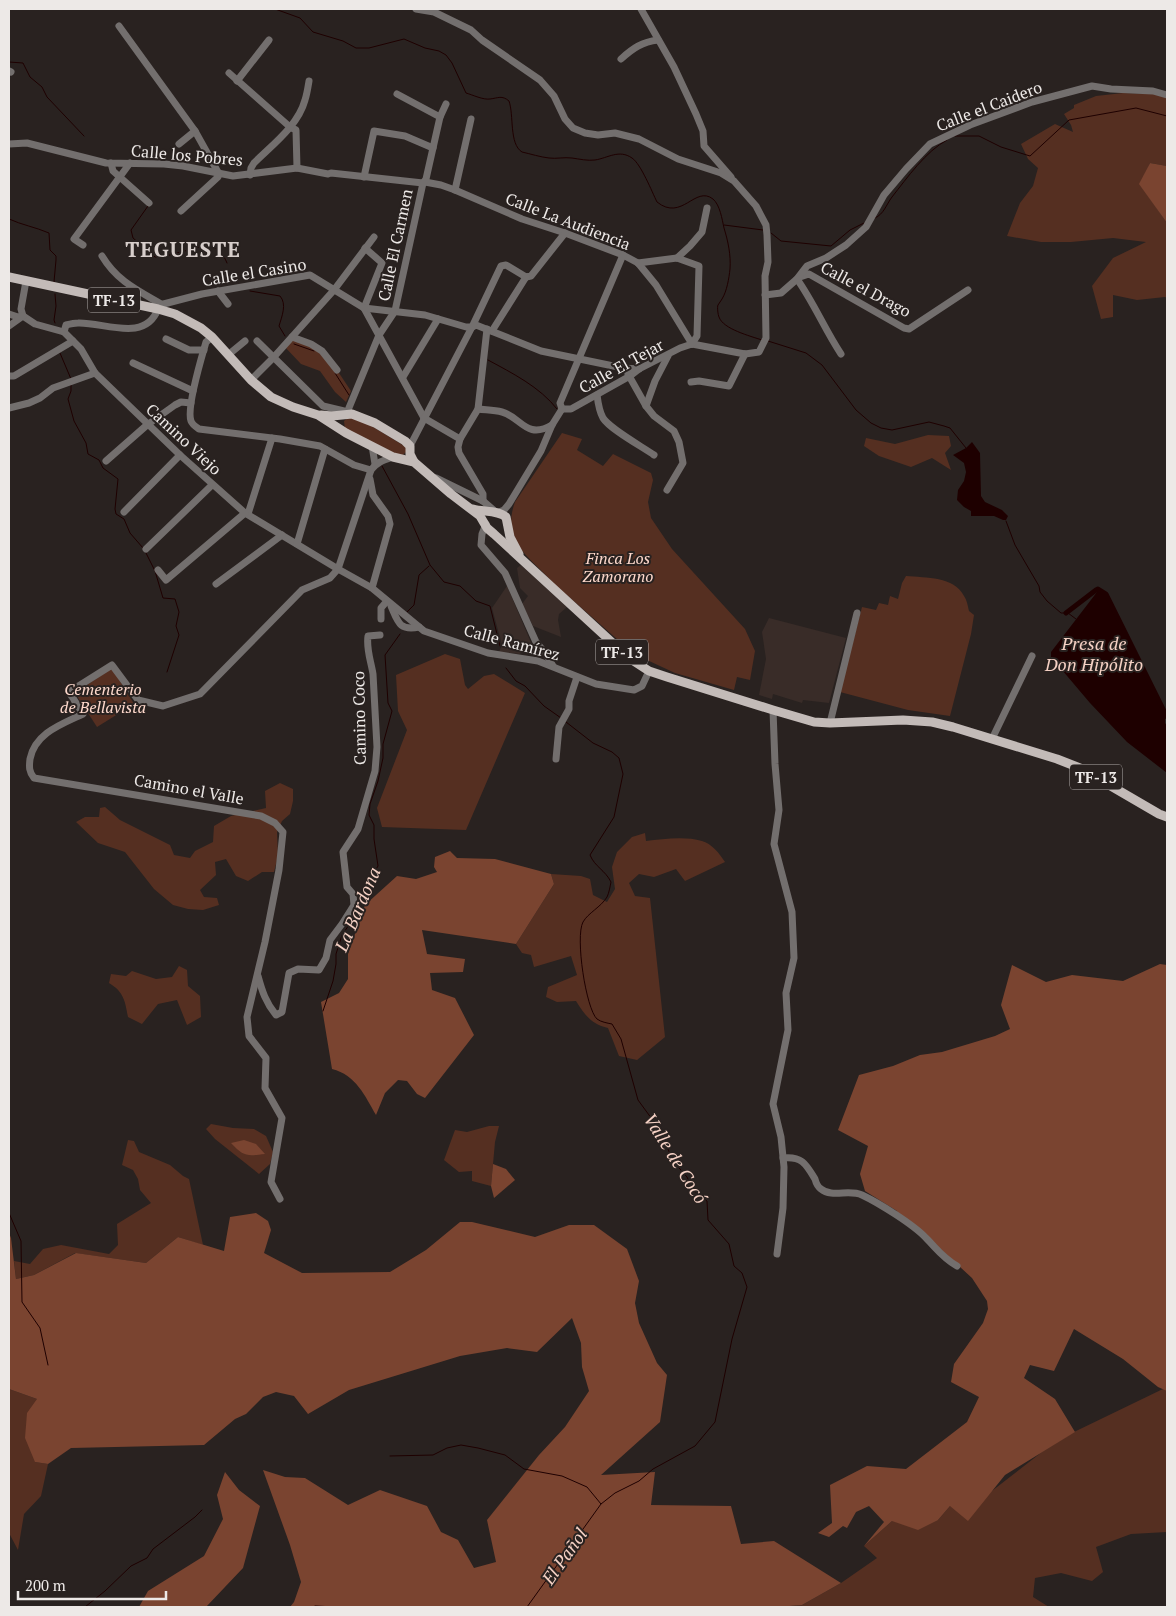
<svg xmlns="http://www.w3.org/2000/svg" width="1176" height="1616" font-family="'PT Serif',serif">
<rect width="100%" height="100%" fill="#292220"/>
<g fill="#392c28">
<polygon points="521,565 567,607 559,614 558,620 561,637 533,626 522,604 528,596 520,588 517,568"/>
<polygon points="507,586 532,645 530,650 523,648 520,654 499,652 502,645 492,608"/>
<polygon points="769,618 846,638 829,703 803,700 802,703 773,694 772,699 759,695 766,659 762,632"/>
</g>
<g fill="#552f21">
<polygon points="1123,93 1155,94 1167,97 1167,166 1150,163 1140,184 1167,223 1167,298 1165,297 1137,300 1113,295 1113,317 1101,319 1092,286 1113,258 1146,242 1113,238 1071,242 1041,242 1007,236 1020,203 1033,186 1038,168 1028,159 1021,144 1055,124 1073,132 1071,125 1064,114 1074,108 1074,105 1096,96"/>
<polygon points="292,337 311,344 337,370 351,391 346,402 335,392 320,371 301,364 284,346"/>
<polygon points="349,417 360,419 406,447 406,452 402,456 397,457 345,429 344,421"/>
<path d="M562 433 582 439 577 450 603 466 613 454 651 473 653 480 648 502 651 518 672 549 745 629 755 651 750 680 737 677 734 690 675 673 634 654 568 596 559 590C537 560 499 546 515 502Z"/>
<polygon points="928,435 949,436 951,446 945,453 951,470 932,458 911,467 879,456 864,446 866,438 895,444"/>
<path d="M906 576C926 578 954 576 964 596 967 600 968 607 969 611L974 615 971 634 950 716 908 710 840 692 862 607 876 610 879 603 888 605 890 596 898 599 902 583Z"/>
<polygon points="445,654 460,659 465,685 468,689 484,676 494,674 525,693 466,830 382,827 377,808 407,730 398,711 396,675"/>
<polygon points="112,668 134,704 97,727 75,693"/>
<polygon points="280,783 293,789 293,801 290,814 282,821 277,832 278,856 274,872 262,872 248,881 236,876 226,859 215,862 216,875 200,890 204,897 217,898 219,905 203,910 188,909 173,905 154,889 125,852 98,843 76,822 85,817 99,817 100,808 105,807 120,820 170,845 174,855 190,858 195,851 213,842 214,826 231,816 266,808 265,791"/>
<path d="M645 833 646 841C663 839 685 836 702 841 711 843 720 854 725 862L685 881 676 869 654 877 639 874 629 883 635 896 650 898 665 1037 637 1060 619 1056 608 1028C591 1024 585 1015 576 1001L557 1002 546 997 548 987 577 975 571 956 534 967 531 955 522 953 516 944 554 884 551 874 581 876 590 879 593 895 607 902 615 889 612 867 617 852 632 837Z"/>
<path d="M179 966 187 970 188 986 200 996 201 1017 187 1025 177 1000 158 1004 142 1024 128 1017C125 1001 124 992 109 983L111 974 126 976 132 971 156 979 172 977Z"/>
<polygon points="211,1124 233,1128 254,1129 266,1136 273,1152 270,1164 259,1174 215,1139 206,1129"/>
<polygon points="489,1126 499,1126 495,1142 491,1186 472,1181 472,1171 459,1172 444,1160 455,1130 467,1132"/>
<polygon points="128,1140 134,1141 139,1152 170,1165 183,1176 189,1179 203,1245 178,1237 146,1263 75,1253 34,1275 16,1279 14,1261 30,1264 43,1249 61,1245 109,1254 118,1245 117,1224 151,1203 140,1190 138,1179 133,1170 122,1165"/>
<polygon points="1165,1388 1167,1389 1167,1532 1131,1534 1096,1547 1103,1572 1092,1581 1061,1573 1035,1578 1033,1597 1049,1607 777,1607 802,1605 841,1583 877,1558 864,1546 892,1521 938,1520 950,1506 988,1494 1042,1452 1074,1432"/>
<polygon points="9,1389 37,1399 35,1462 48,1464 41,1496 24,1514 18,1550 9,1533"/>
</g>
<g fill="#7a4430">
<polygon points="1150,163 1167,166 1167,223 1139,184"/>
<path d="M450 851 457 858 495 859 551 874 554 884 516 944 422 930 427 954 465 959 463 972 430 973 432 990 455 998 474 1035 425 1098 417 1094 407 1081 398 1080 385 1093 376 1115C365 1096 356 1075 332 1069L321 1002 339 993 348 979V954L365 905 397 876 416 879 437 872 434 867 435 857Z"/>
<polygon points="1160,964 1167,965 1167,1391 1158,1387 1123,1359 1074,1329 1054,1371 1030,1365 1024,1378 1055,1399 1075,1432 1005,1475 968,1521 950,1506 938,1520 918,1530 892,1521 864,1546 884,1522 869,1506 856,1512 847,1528 843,1526 829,1537 818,1533 832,1523 830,1485 867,1466 906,1469 967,1422 979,1397 951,1382 954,1364 983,1323 988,1309 987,1301 972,1278 922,1232 898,1217 897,1211 865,1191 860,1174 868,1146 838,1130 859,1075 893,1066 920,1055 942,1052 995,1036 1010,1029 1001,1005 1012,965 1046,982 1072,975 1123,981"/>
<path d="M244 1140 256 1144 265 1154C247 1156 244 1157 231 1143Z"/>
<polygon points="493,1164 506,1169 515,1180 494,1198 491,1186"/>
<polygon points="256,1213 268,1221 271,1230 264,1253 302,1273 390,1272 426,1250 460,1222 472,1222 535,1237 569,1225 594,1225 627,1249 639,1281 635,1303 639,1323 657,1363 667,1375 660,1422 601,1475 655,1472 651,1505 731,1506 741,1544 774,1541 841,1583 802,1605 777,1607 290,1607 294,1602 301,1582 290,1545 263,1470 285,1477 305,1478 348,1505 380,1490 427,1506 441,1532 458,1540 474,1568 496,1562 487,1520 539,1455 565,1427 589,1391 582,1367 581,1343 572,1318 537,1352 507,1348 460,1356 349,1390 308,1414 294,1396 276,1392 263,1397 246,1414 235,1419 204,1445 71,1448 48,1464 35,1462 25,1438 27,1413 37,1399 9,1389 9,1233 11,1238 16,1279 34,1275 76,1253 146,1263 178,1237 224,1251 230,1217"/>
<polygon points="225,1472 239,1490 260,1506 243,1568 206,1607 139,1607 148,1591 204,1556 223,1519 217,1495"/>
</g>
<g fill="#1e0000">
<polygon points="972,442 980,453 981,496 985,502 1002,510 1008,516 1006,520 1003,520 994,516 971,516 971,511 964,507 957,500 958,490 964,481 966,472 964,463 953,455 966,448"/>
<polygon points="1097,592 1100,592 1106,596 1165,715 1165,723 1167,726 1167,773 1127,742 1090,703 1051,657 1051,652"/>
</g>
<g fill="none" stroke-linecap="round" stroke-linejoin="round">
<g stroke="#1e0000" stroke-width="1">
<path d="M275 9 300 18 313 32 343 41 356 48H369L404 39 425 48 439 51 446 55 452 63 466 93C473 95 483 100 490 99 498 98 502 95 509 101 514 115 509 144 522 152 531 154 540 157 549 158 556 159 564 157 572 158 579 159 588 161 595 160 608 158 619 149 632 158 641 164 652 192 657 202 682 222 695 185 713 199 720 205 722 219 724 228 728 241 731 255 730 269 729 278 727 291 722 299 721 301 719 303 718 305 717 307 718 315 719 317 723 329 750 336 762 340"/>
<polyline points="9,62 23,63 30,77 42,87 47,97 84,136"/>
<polyline points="955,136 979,136 1001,147 1030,156 1069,120 1136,108 1167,116"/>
<path d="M148 206 131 230 133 238 155 257 166 256 207 245C218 248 223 253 227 263"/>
<path d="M875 218C884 214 886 205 892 197 907 178 926 151 947 140"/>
<path d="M9 219C22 225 35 227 49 233L50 250 56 256V260L54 282"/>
<polyline points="724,225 763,230"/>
<polyline points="771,233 781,241 831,246 850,230 864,223"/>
<path d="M250 291 280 296C287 304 282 316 279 326L285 336"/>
<polyline points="55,323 54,320 56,306 55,294"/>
<polyline points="768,341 806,353 822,365 856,410 871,423 881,428 892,430 929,422 944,426 950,428 966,448"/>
<polyline points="294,344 314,351"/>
<polyline points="60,353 71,379"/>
<path d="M488 360C512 373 540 387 557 409"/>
<polyline points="335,373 349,395"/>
<polyline points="71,385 71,391 68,399 74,421 86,443 88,454 99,460 103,468 118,479 115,509 116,514 124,519 130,533 143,548"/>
<polyline points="382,466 408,514 430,565 444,582 460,586 476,601 490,606 500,646"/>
<polyline points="1006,521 1015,545 1029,569 1039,586 1040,592 1047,601 1061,613 1068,613 1076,619"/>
<polyline points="145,551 155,571 163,598 175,599 179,612 176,626 179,635 167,672"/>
<polyline points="407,612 414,605 419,575 429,566"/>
<polyline points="506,668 516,681 525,686 544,706 561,718"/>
<polyline points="323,1011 333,981 336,964 336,954 342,935 351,922 365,888 378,866 374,839 374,825 369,815 370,804 378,781 383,758 383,744 392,711 388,703 385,655 400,634"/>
<polyline points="9,1213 21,1241 22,1302 40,1328 48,1365"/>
<path d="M390 1456 433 1455 447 1448 461 1445 478 1448 505 1455 524 1469 562 1476 587 1487 601 1504 615 1493 639 1481 653 1469 695 1446 715 1422 732 1339 747 1287 742 1273 734 1266 729 1244 708 1220 707 1201 693 1190 687 1177 673 1161 660 1130 638 1100 621 1039 612 1024C607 1023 601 1022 597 1019 586 1009 575 937 583 922 588 913 601 907 607 897 609 893 610 887 611 882 605 870 595 867 590 855L614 817 623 774 619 758 612 752 593 743 566 722"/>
<polyline points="315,1606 335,1607"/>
<polyline points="85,1607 105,1591 131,1566 147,1558 153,1549 195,1517 202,1510"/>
<polyline points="527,1607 601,1504"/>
</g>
<polyline stroke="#1e0000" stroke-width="5" points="1066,613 1096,590 1098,589 1106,594 1167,717"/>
<g stroke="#736f6e" stroke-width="7">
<polyline points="416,9 434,12 471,30 482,40 540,80 554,96 565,119 573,128 585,133 598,135 615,133 639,139 678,159 721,173 734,181 756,206 766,225 767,235 768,262 765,276 766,338 759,352 745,354 692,344 680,348 639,369 630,376 571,409 562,409"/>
<polyline points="641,9 674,67 696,114 703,131 704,146 731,177"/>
<polyline points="119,26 195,131 219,174 218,177 181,211"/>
<path d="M621 59C633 48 642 42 658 40"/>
<polyline points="9,71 11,72"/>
<polyline points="229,73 290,127 296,130 297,168"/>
<polyline points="237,81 269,40"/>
<polyline points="397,94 440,117"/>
<polyline points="9,144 27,143 106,163 164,164 183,166 233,176 297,168 328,174 331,173 423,183"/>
<polyline points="179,144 195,131"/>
<polyline points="111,163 113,171 149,203"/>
<path d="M250 175 251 168 254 163C272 145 298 126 305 100 307 94 308 87 309 81"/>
<polyline points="364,177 374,131 405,136 433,148"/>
<polyline points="425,182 441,185 455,190 522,219 565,233 623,255 638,263 656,285 692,344"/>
<polyline points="455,190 471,119"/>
<polyline points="83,245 74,239 130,163"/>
<polyline points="365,248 382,263 364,308 424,418"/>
<path d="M102 256C117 281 137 290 161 304"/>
<polyline points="677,258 690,246 702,232 707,208"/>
<polyline points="638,263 677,258 699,266 697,336 692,344"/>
<polyline points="526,277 531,276 565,233"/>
<polyline points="800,277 809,274 904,328 909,329 968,290"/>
<path d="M797 279C814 303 825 330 841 354"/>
<polyline points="26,281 21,309 23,316 35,324 64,332 81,349 95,373 180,455 245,513 338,569 372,588 424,631 488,653 538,661 596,684 634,690 642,686 649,671"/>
<polyline points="218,291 228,304"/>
<polyline points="765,295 781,293 797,279 807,266 826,258 846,245 866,227 884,195 906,169 930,144 970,125 1032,102 1092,86 1111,89 1153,91 1167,95"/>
<polyline points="152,307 202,294 310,275 364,308 425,315 466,327 472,327 476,325 541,351 623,368 639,369"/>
<polyline points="9,314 18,317 23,316"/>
<polyline points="9,326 23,316"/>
<polyline points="492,331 526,277"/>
<path d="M64 332 66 325C70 324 74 323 78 323 104 322 145 343 158 309"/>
<path d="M212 337 206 342C202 356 186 408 191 421 192 424 196 427 199 429L280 439 320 446 354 465 371 470"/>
<polyline points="292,337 311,344 322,351 337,370"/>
<polyline points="166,339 189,350 204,350"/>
<polyline points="257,341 323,406 344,411 346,415 379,335 395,311 423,183 426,179 440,117 446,104"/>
<polyline points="228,355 245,341"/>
<polyline points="133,363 193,391"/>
<polyline points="628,374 646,406 654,416 674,431 679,442 683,463 667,490"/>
<polyline points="9,376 14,376 73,341"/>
<polyline points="403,377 438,319"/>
<polyline points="251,380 273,358 334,290 374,237"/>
<polyline points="691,382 699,381 729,386 745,354"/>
<path d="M597 395C598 403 599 411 603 418 610 429 641 446 654 455"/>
<polyline points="646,406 655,381 668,356"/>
<polyline points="9,408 29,403 40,398 53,388 95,373"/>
<path d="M478 409C485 410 494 410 502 412 521 417 526 440 552 425"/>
<polyline points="562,409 560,403 623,255"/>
<polyline points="424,418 460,439"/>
<polyline points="372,446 375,464"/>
<polyline points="410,446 472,327 501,266 506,265 526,277"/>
<polyline points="106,461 147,425 175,405 181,402 191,403"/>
<polyline points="436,478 483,501 497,513 504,510 509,504 541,451 552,425 562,409"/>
<polyline points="370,479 373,495 388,516 390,524 372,588"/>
<polyline points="483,501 483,494 459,453 458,447 460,439 478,409 487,329"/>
<polyline points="124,512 180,455"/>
<polyline points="248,514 272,438"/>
<polyline points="486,524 482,534 481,545 505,573 536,642 546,654 553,666"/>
<polyline points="297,544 325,449"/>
<polyline points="146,549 212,485"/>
<polyline points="158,570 166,580 245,513"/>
<polyline points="216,584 282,535"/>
<path d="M391 606C398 622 399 631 419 627"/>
<polyline points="381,619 381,608 387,601"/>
<polyline points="773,710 775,764 779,810 774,844 792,912 794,958 786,993 788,1030 773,1104 781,1137 784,1167 783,1208 777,1254"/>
<polyline points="830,723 857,613"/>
<polyline points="992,739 1032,656"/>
<polyline points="556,759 559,727 569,709 569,701 577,677"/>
<path d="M258 976C262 991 266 1003 276 1015L282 1012 289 973 298 969 319 970 326 958 330 940 342 924 354 905 353 894 347 887 343 852 358 829 375 771 377 747 373 674C371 661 366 649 368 636L380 635"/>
<path d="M783 1158C802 1156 806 1164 815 1179 816 1183 818 1187 821 1189 832 1198 849 1189 862 1195 879 1203 914 1225 926 1238 938 1250 942 1257 957 1266"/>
<path d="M280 1199 271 1182 282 1118 265 1088 266 1058 249 1036 247 1017 265 942 279 870 283 832 275 823 261 816 34 778C29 772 29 767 30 759 35 733 62 724 83 714L69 692 112 665 138 700 163 706 200 694 302 590 330 578 338 569 371 470C377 462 384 460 393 457"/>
</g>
<g stroke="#c3bbb8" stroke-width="9">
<polyline points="9,277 158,309 175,314 201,328 212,337 251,380 271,397 293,407 318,415 346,433 393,457 414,462 451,494 480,516 487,528 494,534 629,658 649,671 667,677 773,710 814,722 830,723 903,720 932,722 953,727 1057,759 1080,768 1159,814 1167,817"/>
<polyline points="321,415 332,416 352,414 375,423 405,441 410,446 410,454 414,462"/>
<path d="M473 509C483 512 498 510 506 517L510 537 519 554"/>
</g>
</g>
<g text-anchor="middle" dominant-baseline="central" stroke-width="4" stroke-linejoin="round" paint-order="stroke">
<g fill="#292220" stroke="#b2adab" stroke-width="1">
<rect x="88" y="287.5" width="52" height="25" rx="4"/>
<rect x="596" y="639.5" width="52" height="25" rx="4"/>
<rect x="1070" y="764.5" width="52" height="25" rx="4"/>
</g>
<g font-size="15" font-weight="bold" fill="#ede9e7">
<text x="114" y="300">TF-13</text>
<text x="622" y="652">TF-13</text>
<text x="1096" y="777">TF-13</text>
</g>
<g font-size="16" fill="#ede9e7" stroke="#292220">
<text transform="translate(989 106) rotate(-21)">Calle el Caidero</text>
<text transform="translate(187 155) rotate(5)">Calle los Pobres</text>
<text transform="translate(568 221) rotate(21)">Calle La Audiencia</text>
<text transform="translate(395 245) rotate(-78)">Calle El Carmen</text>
<text transform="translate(254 272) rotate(-9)">Calle el Casino</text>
<text transform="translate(866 289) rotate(28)">Calle el Drago</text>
<text transform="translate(621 366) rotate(-29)">Calle El Tejar</text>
<text transform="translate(184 439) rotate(43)">Camino Viejo</text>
<text transform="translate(512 642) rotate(15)">Calle Ramírez</text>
<text transform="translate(359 718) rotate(-91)">Camino Coco</text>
<text transform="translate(189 789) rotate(10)">Camino el Valle</text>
</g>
<g font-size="16" font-style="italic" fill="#fed9cc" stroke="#292220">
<text x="618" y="558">Finca Los<tspan x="618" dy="18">Zamorano</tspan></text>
<text x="103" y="689">Cementerio<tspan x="103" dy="18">de Bellavista</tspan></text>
</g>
<g font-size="18" font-style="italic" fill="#f5d1c4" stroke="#292220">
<text x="1094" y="643">Presa de<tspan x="1094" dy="21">Don Hipólito</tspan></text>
<text transform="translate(357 909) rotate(-67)">La Bardona</text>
<text transform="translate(676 1158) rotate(58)">Valle de Cocó</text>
<text transform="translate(564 1556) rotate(-55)">El Pañol</text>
</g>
<g font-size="21" font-weight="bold" letter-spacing="1" fill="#d7cecb" stroke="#292220">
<text x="183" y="249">TEGUESTE</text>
</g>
</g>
<rect width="1176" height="1616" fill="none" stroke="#ede9e7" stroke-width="20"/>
<path d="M18 1591v8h148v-8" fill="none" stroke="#ede9e7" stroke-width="2.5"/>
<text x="25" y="1591" font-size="15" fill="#ede9e7" stroke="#292220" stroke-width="4" paint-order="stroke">200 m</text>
</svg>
